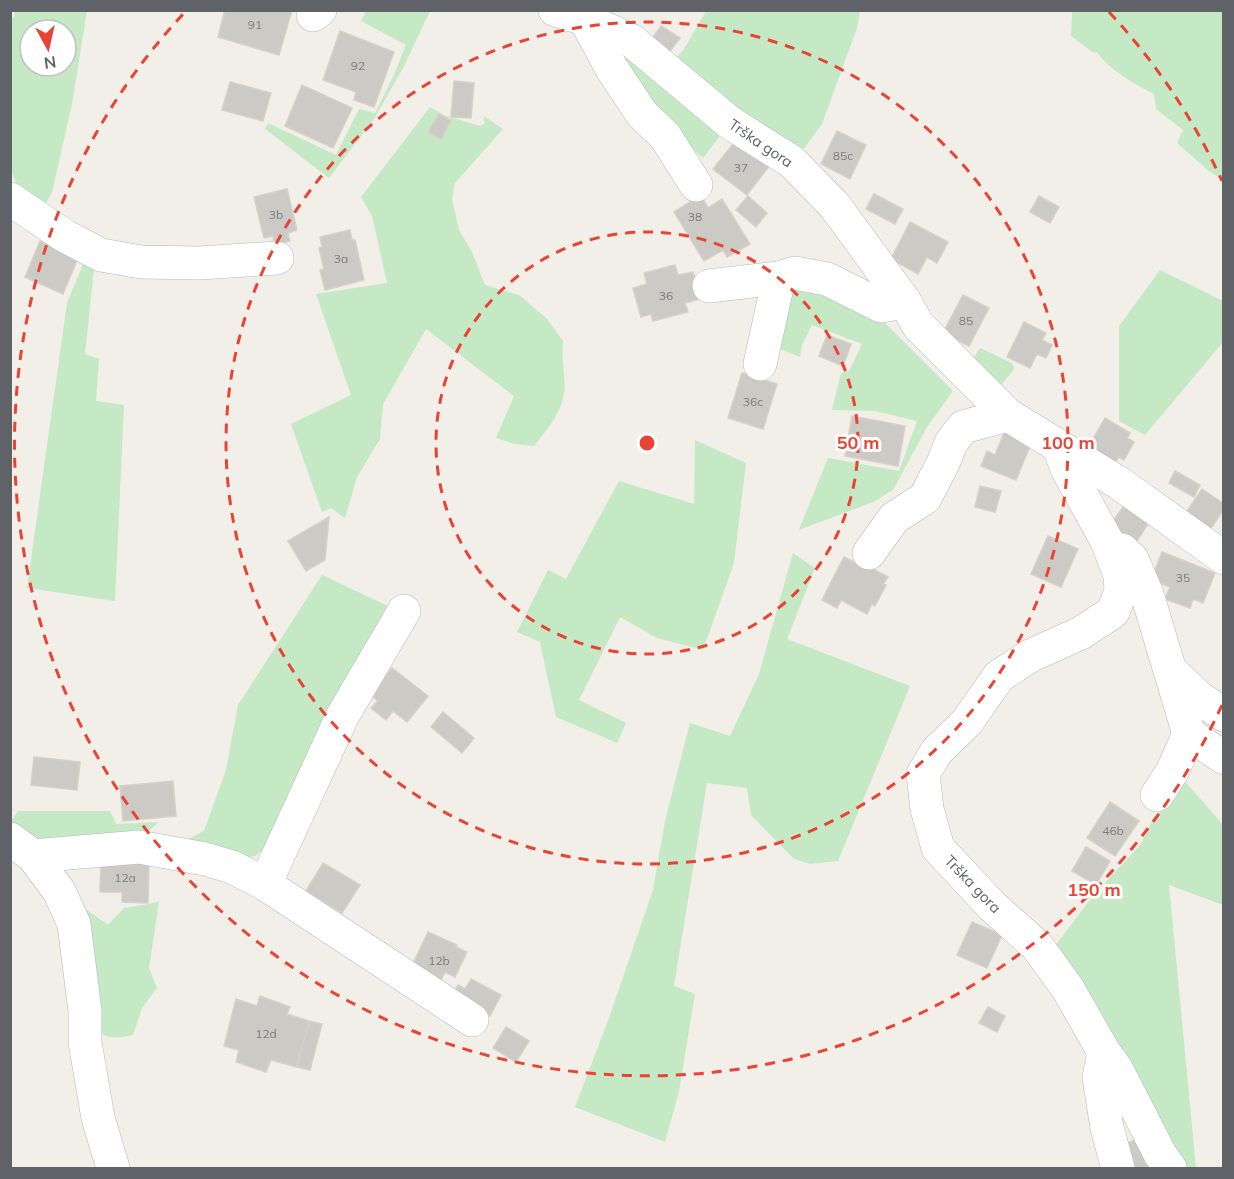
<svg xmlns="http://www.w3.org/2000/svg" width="1234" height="1179" font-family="Mulish,sans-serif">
<rect width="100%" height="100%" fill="#f1efe8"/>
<g fill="#c5e8c5" fill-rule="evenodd">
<path d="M15 11H87L72 104 52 192 44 207 18 189 11 169V17H14ZM30 30H66V66H30Z"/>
<polygon points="366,11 430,11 403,68 374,119 329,178 265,129 268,123 336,155 359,109 375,113 393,77 406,45 361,21"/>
<polygon points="706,11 860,11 857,28 822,124 800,154 672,61 683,51"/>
<path d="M1072 11H1223V180L1210 172 1177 143 1183 130 1156 109 1154 94C1136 85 1107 68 1097 52L1094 53 1071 36Z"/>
<polygon points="602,42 664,75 726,128 703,158 653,115"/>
<path d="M430 107 449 118 447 116 480 126 484 124V116L503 129 455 183 452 199 459 230 472 252 485 285 519 295 547 319 563 341C561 359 566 379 564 393 561 414 546 431 534 446L515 444 496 438 514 396 426 329 383 404 380 439 357 477 345 518 331 508 322 512 291 424 351 395 316 294 387 283 372 216 361 197Z"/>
<polygon points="86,257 95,259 85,354 99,359 96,401 124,405 115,601 27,588 67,303"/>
<polygon points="1160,270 1223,301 1223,342 1145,435 1119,421 1119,326"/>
<polygon points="815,284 882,320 953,391 927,427 893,490 873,502 799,530 828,458 899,471 917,421 875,411 832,410 841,373 849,371 862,344 812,325 802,345 800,357 780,349 790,287"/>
<polygon points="980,348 1012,363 1014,369 999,388 969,365"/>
<polygon points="695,440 746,463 734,563 703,650 657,638 620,617 579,700 626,723 617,743 556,717 540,642 517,632 548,570 566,579 619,481 694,504"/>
<polygon points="793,553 815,568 787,639 910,686 838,861 810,864 794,859 751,815 747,788 707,783 674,986 695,994 679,1091 665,1142 575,1107 609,1018 653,890 665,821 690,723 730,736 759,674"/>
<polygon points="322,575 392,608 269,845 255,856 239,859 193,847 190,838 204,831 226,770 238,705"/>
<polygon points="1181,777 1224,826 1223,905 1169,885 1196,1168 1182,1168 1052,950 1093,896 1141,844 1150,825"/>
<polygon points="18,811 110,811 116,824 159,822 136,842 26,843 10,823"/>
<path d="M159 902 149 968 157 988 142 1008 133 1035C118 1038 107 1040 95 1029L84 908 108 925 124 908Z"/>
</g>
<g fill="#cccac5" stroke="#d6d1c6" stroke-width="1.5">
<polygon points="225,10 292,10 279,55 218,37"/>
<polygon points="661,26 680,38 668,54 650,41"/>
<polygon points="340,31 394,52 374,107 354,100 356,92 323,80"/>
<polygon points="454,81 474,83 471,118 451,117"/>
<polygon points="230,82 271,93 263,121 222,110"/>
<polygon points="302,85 352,108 333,148 285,126"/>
<polygon points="439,114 451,121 441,139 428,132"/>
<polygon points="837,131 866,145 850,179 821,164"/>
<polygon points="737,139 770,165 747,195 713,169"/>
<polygon points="287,189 297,230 288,233 290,241 274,245 273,236 264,238 254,197"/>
<polygon points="874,194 903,209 895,224 866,209"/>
<polygon points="701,195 708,208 722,199 750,244 727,257 723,250 704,261 674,212"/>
<polygon points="748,196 767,213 756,227 736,210"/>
<polygon points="1039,196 1059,207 1050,223 1030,212"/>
<polygon points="910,222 948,242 937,263 927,257 918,274 891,259"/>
<polygon points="350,230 352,240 355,240 364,280 325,290 320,270 324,269 319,248 322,247 320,237"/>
<polygon points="40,241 78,258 63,294 25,277"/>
<polygon points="675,265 678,275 693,272 700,299 685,303 688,312 653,321 651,314 641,317 633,288 647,284 644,273"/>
<polygon points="963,295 989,308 969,346 943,333"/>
<polygon points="1024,322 1046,333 1042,340 1052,345 1046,358 1037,354 1030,368 1007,357"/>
<polygon points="827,335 851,344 843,366 819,356"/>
<polygon points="742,373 777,384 763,429 728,418"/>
<polygon points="852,416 905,426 898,466 845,456"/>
<polygon points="1105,418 1130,433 1127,438 1134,442 1124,460 1119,457 1112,467 1086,451"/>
<polygon points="1006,428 1033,439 1016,480 981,466 987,451 995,455"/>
<polygon points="1175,471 1200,485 1194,497 1169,483"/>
<polygon points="980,486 1001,491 995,512 975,507"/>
<polygon points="1202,489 1224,504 1224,509 1207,534 1183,517"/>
<polygon points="1131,496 1155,513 1135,544 1108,528"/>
<polygon points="329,517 325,560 306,571 288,541"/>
<polygon points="1048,536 1078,549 1061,587 1031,574"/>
<polygon points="1162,552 1215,573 1203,603 1193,599 1190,608 1165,599 1170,587 1151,580"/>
<polygon points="844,557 856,563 858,561 888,577 883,584 886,585 875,606 872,604 867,614 841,600 837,608 822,600"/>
<polygon points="392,668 428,696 407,722 393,711 386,720 371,708 378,701 371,695"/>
<polygon points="443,712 474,738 462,753 431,727"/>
<polygon points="34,757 80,762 77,790 31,785"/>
<polygon points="173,781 176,816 123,821 120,786"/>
<polygon points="1110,802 1139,821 1115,856 1087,838"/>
<polygon points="1086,847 1110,861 1096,885 1072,871"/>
<polygon points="101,861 149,862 148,903 122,902 122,892 100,892"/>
<polygon points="323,863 360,885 342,913 306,891"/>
<polygon points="972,922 1002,935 987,968 957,955"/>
<polygon points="428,932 457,945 456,947 467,952 455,977 445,972 440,982 411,968"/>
<polygon points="471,979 501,995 490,1016 459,1000 453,994 458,985 465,989"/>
<polygon points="260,996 290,1007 287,1014 309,1021 297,1067 271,1060 266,1072 236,1062 239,1050 224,1046 236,999 257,1006"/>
<polygon points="988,1007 1005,1016 997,1032 979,1023"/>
<polygon points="309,1021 322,1024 310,1070 297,1067"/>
<polygon points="506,1027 529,1041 516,1062 493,1048"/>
<polygon points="1140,1138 1162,1168 1125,1168 1116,1148"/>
</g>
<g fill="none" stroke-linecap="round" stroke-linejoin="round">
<defs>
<g id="minor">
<polyline points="555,10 585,19 632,41 729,122 792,162 835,206 905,302 918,325 1008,415 1119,483 1224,558"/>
<polyline points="313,15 320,10"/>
<polyline points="585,19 612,69 642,114 665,136 696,185"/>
<polyline points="10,199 65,236 101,255 141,262 199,263 277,258"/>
<polyline points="709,286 779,278 795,273 827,279 881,306 905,302"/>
<polyline points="760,364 779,278"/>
<polyline points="1059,447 1067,469 1107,541 1120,575 1121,591 1113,612 1081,633 1030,656 999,676 967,722 937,751 923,774 927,809 938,848 992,906 1037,946 1068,989 1104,1052 1117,1070 1160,1154 1170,1168"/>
<polyline points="1122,550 1132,559 1147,594 1189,734 1224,758"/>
<polyline points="869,553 894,518 925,498 944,461 951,443 963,427 1008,415"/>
<polyline points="1170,670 1197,696 1224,715"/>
<polyline points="1157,795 1172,772 1189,734"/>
<polyline points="10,839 33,856 59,891 74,924 85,1011 85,1042 98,1118 113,1168"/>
<polyline points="33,856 139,847 205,859 232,867 265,884 472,1020"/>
<polyline points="265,884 343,715 404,611"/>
<polyline points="1104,1052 1099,1077 1107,1128 1118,1168"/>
</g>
</defs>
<use href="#minor" stroke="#b5b8bc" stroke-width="34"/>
<use href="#minor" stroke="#fff" stroke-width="33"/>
</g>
<g fill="none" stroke="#ea4335" stroke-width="3" stroke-dasharray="10 8">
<circle cx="647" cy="443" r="211"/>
<circle cx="647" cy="443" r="421"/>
<path d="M1222 705A632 632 0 1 1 185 12M1109 12A632 632 0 0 1 1222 181"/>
</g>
<g text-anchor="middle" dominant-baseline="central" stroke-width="6" stroke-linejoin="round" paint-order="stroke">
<g font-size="12" fill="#7a7d7f">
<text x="255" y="24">91</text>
<text x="358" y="65">92</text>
<text x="843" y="155">85c</text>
<text x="741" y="167">37</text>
<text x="276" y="214">3b</text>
<text x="695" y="216">38</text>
<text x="341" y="258">3a</text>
<text x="666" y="295">36</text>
<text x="966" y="320">85</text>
<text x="753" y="401">36c</text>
<text x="1183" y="577">35</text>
<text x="1113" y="830">46b</text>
<text x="125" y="877">12a</text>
<text x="439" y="960">12b</text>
<text x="266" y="1033">12d</text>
</g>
<g font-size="15" fill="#5f6368" stroke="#fff">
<text transform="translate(761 143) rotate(34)">Trška gora</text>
<text transform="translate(973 884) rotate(46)">Trška gora</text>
</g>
</g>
<circle cx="647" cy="443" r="9" fill="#ea4335" stroke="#fff" stroke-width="3"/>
<g font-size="18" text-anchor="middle" font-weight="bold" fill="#ea4335" stroke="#fff" stroke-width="6" stroke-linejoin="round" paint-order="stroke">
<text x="858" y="449">50 m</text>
<text x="1068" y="449">100 m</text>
<text x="1094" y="896">150 m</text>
</g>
<rect width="1234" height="1179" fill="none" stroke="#5f6368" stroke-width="24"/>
<g transform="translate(48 48) rotate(172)"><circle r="28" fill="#ffffff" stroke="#bfc1c3" stroke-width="1.5"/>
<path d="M0-4.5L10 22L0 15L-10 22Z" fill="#ea4335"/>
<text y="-9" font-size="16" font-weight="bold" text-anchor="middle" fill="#5f6368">N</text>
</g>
</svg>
